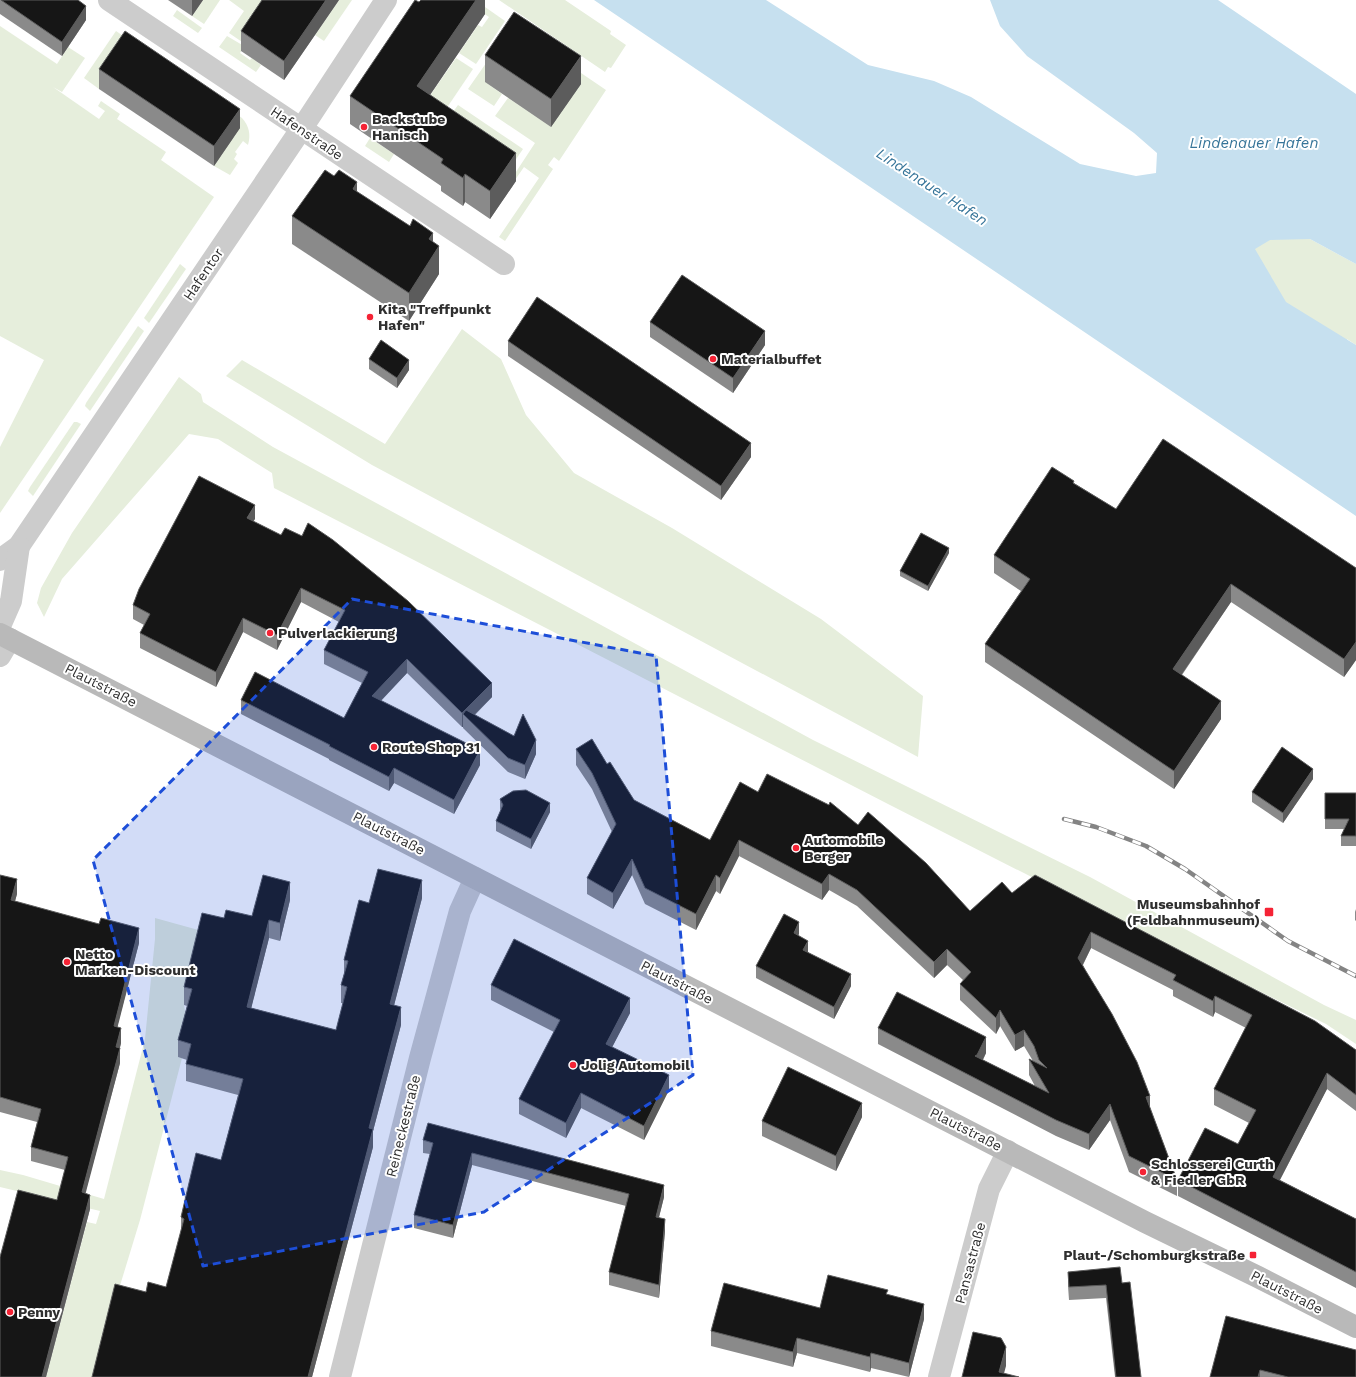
<svg xmlns="http://www.w3.org/2000/svg" width="1356" height="1377" font-family="'Work Sans',sans-serif">
<rect width="100%" height="100%" fill="#fff"/>
<g fill="#e6eedc">
<polygon points="203,0 220,0 204,24 192,16"/>
<polygon points="229,0 275,0 245,44 229,33 244,11"/>
<polygon points="339,0 352,0 324,41 315,35"/>
<polygon points="475,0 505,21 476,64 459,53 478,25 482,27 489,17 479,10"/>
<polygon points="499,0 565,0 611,31 610,34 626,45 611,68 608,67 605,72"/>
<polygon points="177,10 202,28 198,33 173,16"/>
<polygon points="0,26 57,64 68,47 85,58 62,92 53,87 99,119 105,111 98,106 101,101 120,114 117,119 166,152 161,160 214,197 0,513 0,447 44,360 0,336"/>
<polygon points="512,26 606,90 559,161 554,157 548,165 553,169 505,241 499,237 539,178 524,167 515,180 512,178 535,143 495,116 508,98 551,127 485,82 502,94 494,106 468,89"/>
<path d="M116 31 242 118C249 126 251 134 248 145L243 141 235 152 237 154 234 159 238 163 230 175 214 166 239 128 99 89 84 78Z"/>
<polygon points="227,36 244,46 240,53 250,60 252,58 261,65 256,72 219,47"/>
<polygon points="456,58 473,69 442,115 422,107"/>
<polygon points="458,105 523,149 506,174 440,130"/>
<polygon points="370,138 394,154 389,162 365,146"/>
<polygon points="1189,233 1310,239 1356,264 1356,345 1347,339 1355,361"/>
<polygon points="180,264 186,269 149,323 144,318"/>
<polygon points="138,326 144,331 90,411 85,406 86,403"/>
<polygon points="462,329 501,359 526,415 574,473 672,528 821,619 923,696 918,757 372,465 226,376 242,360 385,444"/>
<polygon points="179,377 201,394 203,402 273,447 813,740 1090,877 1324,1005 1356,1020 1356,1044 1326,1024 1173,949 888,804 274,488 272,473 218,439 189,434 62,579 44,617 37,603 41,588 72,533"/>
<polygon points="74,422 77,422 81,424 33,496 28,491 30,487"/>
<polygon points="155,918 202,931 184,1005 187,1025 178,1057 182,1058 140,1220 115,1302 96,1377 46,1377 87,1222 96,1224 100,1211 0,1187 0,1170 23,1175 104,1199 145,1039 155,939"/>
</g>
<polygon fill="#c6e0ef" points="594,0 766,0 868,65 934,81 971,97 1080,164 1136,176 1156,173 1157,153 1134,133 1027,56 1000,26 990,0 1218,0 1356,94 1356,264 1310,239 1270,240 1255,249 1286,302 1356,345 1356,516"/>
<g fill="none" stroke-linecap="round" stroke-linejoin="round">
<g stroke="#ccc" stroke-width="22">
<polyline points="109,0 504,264"/>
<polyline points="0,560 19,546 310,116 386,0"/>
<polyline points="0,626 11,601 19,546"/>
<polyline points="0,656 10,639"/>
<polyline points="340,1377 420,1058 460,911 475,878"/>
<polyline points="939,1377 989,1189 1008,1151"/>
</g>
<polyline stroke="#b9b9b9" stroke-width="22" points="0,634 1145,1222 1258,1277 1356,1327"/>
<defs>
<polyline id="rail" points="1064,819 1096,827 1146,846 1185,869 1288,941 1356,976"/>
</defs>
<use href="#rail" stroke="#848484" stroke-width="4.5"/>
<use href="#rail" stroke="#fff" stroke-width="3" stroke-dasharray="9" stroke-linecap="butt"/>
</g>
<g fill="#8a8a8a">
<polygon points="0,0 78,0 86,20 62,56 0,14"/>
<polygon points="168,0 203,0 192,16"/>
<polygon points="339,0 284,80 241,51 241,31"/>
<polygon points="485,0 485,14 430,95 516,181 490,219 465,202 463,206 441,191 441,186 350,124 350,96 419,2"/>
<polygon points="485,55 581,84 551,127 485,82"/>
<polygon points="99,69 240,128 214,166 99,89"/>
<polygon points="357,192 433,242 439,274 409,321 292,244 292,216"/>
<polygon points="650,322 765,345 733,393 650,337"/>
<polygon points="508,341 751,457 721,500 508,356"/>
<polygon points="369,359 409,370 397,388 369,369"/>
<polygon points="1074,483 1116,509 1356,568 1356,660 1344,677 1231,602 1182,675 1221,719 1174,789 985,662 985,644 1021,591 994,573 994,555"/>
<polygon points="255,519 253,521 492,697 475,715 536,754 525,779 508,772 463,728 463,727 462,727 407,673 381,701 480,765 454,814 394,783 389,791 329,760 329,759 241,714 241,700 344,718 362,683 324,664 324,650 339,622 301,602 277,650 243,632 216,687 140,648 140,633 144,625 133,619 133,605"/>
<polygon points="949,553 928,591 900,576 900,571"/>
<polygon points="576,749 607,764 634,800 710,840 758,792 858,825 970,911 1012,893 1356,1050 1356,1111 1327,1089 1280,1180 1356,1219 1356,1288 1178,1196 1178,1180 1238,1144 1249,1123 1214,1105 1214,1089 1246,1028 1215,1012 1213,1017 1173,996 1173,990 1091,948 1083,965 1150,1108 1177,1180 1177,1196 1129,1172 1110,1120 1089,1150 1056,1136 878,1044 878,1028 986,1053 983,1060 1035,1086 1029,1075 1029,1059 1033,1061 1024,1046 1015,1051 1000,1026 996,1034 960,1000 960,984 963,980 947,965 934,978 857,906 829,890 822,900 739,856 720,894 716,891 696,930 645,904 632,875 613,909 587,894 587,878 612,832 592,789 576,765"/>
<polygon points="1313,779 1283,823 1252,802 1252,792"/>
<polygon points="1325,793 1356,793 1356,846 1341,846 1341,836 1344,829 1325,829"/>
<polygon points="500,799 550,812 531,849 496,831 496,821 501,810 500,809"/>
<polygon points="0,875 17,894 15,901 139,943 117,1027 121,1043 120,1048 120,1063 85,1193 90,1209 46,1377 0,1377 57,1200 65,1170 31,1161 31,1147 37,1122 0,1112"/>
<polygon points="422,898 394,1005 401,1025 373,1131 373,1147 312,1377 146,1292 166,1287 181,1233 181,1217 221,1160 238,1095 186,1081 186,1064 187,1060 178,1057 178,1040 187,1006 184,1005 184,987 224,918 252,916 290,900 280,941 269,938 251,1008 336,1030 343,1003 341,1003 341,985 344,974 344,960 369,903"/>
<polygon points="1356,909 1356,921 1355,920 1355,912"/>
<polygon points="799,934 798,935 808,952 851,986 834,1019 756,978 756,966"/>
<polygon points="491,985 630,1013 612,1047 669,1090 644,1140 581,1108 566,1138 519,1114 519,1099 554,1032 491,1000"/>
<polygon points="862,1117 836,1171 762,1136 762,1121"/>
<polygon points="423,1140 664,1197 659,1217 665,1231 659,1298 609,1285 609,1272 626,1206 472,1165 453,1238 414,1228 414,1215 430,1154 423,1153"/>
<polygon points="1068,1272 1122,1283 1141,1377 1115,1377 1106,1298 1069,1300 1068,1286"/>
<polygon points="888,1295 924,1319 909,1377 871,1368 870,1372 797,1353 793,1367 711,1346 711,1331 820,1308"/>
<polygon points="1356,1350 1356,1377 1210,1377"/>
</g>
<g fill="#5c5c5c">
<polygon points="192,0 203,0 192,16"/>
<polygon points="326,0 339,0 284,80 284,61"/>
<polygon points="476,0 485,0 485,14 417,114 417,86"/>
<polygon points="86,6 86,20 62,56 62,42"/>
<polygon points="581,56 581,84 551,127 551,99"/>
<polygon points="240,109 240,128 214,166 214,146"/>
<polygon points="516,153 516,181 490,219 490,191"/>
<polygon points="465,174 465,202 463,206 463,178"/>
<polygon points="357,182 357,210 353,189"/>
<polygon points="433,233 433,255 439,246 439,274 409,321 409,293 429,239"/>
<polygon points="765,331 765,345 733,393 733,378"/>
<polygon points="409,360 409,370 397,388 397,378"/>
<polygon points="751,443 751,457 721,500 721,486"/>
<polygon points="255,505 255,519 247,532 247,518"/>
<polygon points="949,548 949,553 928,591 928,586"/>
<polygon points="1231,584 1231,602 1173,687 1173,669"/>
<polygon points="301,588 301,602 277,650 277,635"/>
<polygon points="243,618 243,632 216,687 216,672"/>
<polygon points="1356,642 1356,660 1344,677 1344,659"/>
<polygon points="407,659 407,673 372,710 372,696"/>
<polygon points="492,683 492,697 469,720 463,714 463,727 462,727 462,713"/>
<polygon points="1221,701 1221,719 1174,789 1174,771"/>
<polygon points="536,740 536,754 525,779 525,765"/>
<polygon points="480,750 480,765 454,814 454,800"/>
<polygon points="394,768 394,783 389,791 389,777"/>
<polygon points="1313,769 1313,779 1283,823 1283,813"/>
<polygon points="550,803 550,812 531,849 531,839"/>
<polygon points="739,840 739,856 720,894 720,878"/>
<polygon points="632,859 632,875 613,909 613,893"/>
<polygon points="829,874 829,890 822,900 822,884"/>
<polygon points="716,875 716,891 696,930 696,914"/>
<polygon points="17,879 17,894 11,915 11,900"/>
<polygon points="422,880 422,898 390,1021 390,1004"/>
<polygon points="290,882 290,900 280,941 280,923"/>
<polygon points="269,920 269,938 247,1025 247,1007"/>
<polygon points="799,922 799,934 794,945 794,933"/>
<polygon points="139,928 139,943 114,1041 114,1026"/>
<polygon points="1091,932 1091,948 1078,974 1078,958"/>
<polygon points="808,941 808,953 803,950"/>
<polygon points="947,949 947,965 934,978 934,962"/>
<polygon points="851,974 851,986 834,1019 834,1007"/>
<polygon points="1215,996 1215,1012 1213,1017 1213,1001"/>
<polygon points="630,998 630,1013 606,1059 606,1044"/>
<polygon points="401,1007 401,1025 373,1131 373,1147 312,1377 308,1377 369,1128"/>
<polygon points="1000,1010 1000,1026 996,1034 996,1018"/>
<polygon points="121,1028 121,1043 116,1062 116,1047"/>
<polygon points="1024,1030 1024,1046 1015,1051 1015,1035"/>
<polygon points="986,1037 986,1053 977,1071 975,1056"/>
<polygon points="120,1048 120,1063 82,1207 82,1192"/>
<polygon points="1327,1073 1327,1089 1273,1193 1273,1177"/>
<polygon points="669,1075 669,1090 644,1140 644,1126"/>
<polygon points="581,1093 581,1108 566,1138 566,1123"/>
<polygon points="1150,1096 1150,1112 1146,1097"/>
<polygon points="862,1103 862,1117 836,1171 836,1156"/>
<polygon points="1110,1104 1110,1120 1089,1150 1089,1134"/>
<polygon points="472,1153 472,1165 453,1238 453,1225"/>
<polygon points="664,1185 664,1197 656,1229 656,1217"/>
<polygon points="90,1195 90,1209 46,1377 42,1377"/>
<polygon points="665,1219 665,1231 659,1298 659,1285"/>
<polygon points="924,1304 924,1319 909,1377 909,1363"/>
<polygon points="797,1338 797,1353 793,1367 793,1352"/>
<polygon points="1006,1347 1006,1366 1003,1377 999,1372"/>
<polygon points="871,1353 871,1368 870,1372 870,1357"/>
<polygon points="1260,1370 1260,1377 1258,1377"/>
</g>
<g fill="#161616" stroke="#5c5c5c">
<polygon points="1,0 78,0 86,6 62,42"/>
<polygon points="262,0 326,0 284,61 241,31"/>
<polygon points="415,0 419,2 421,0 476,0 417,86 516,153 490,191 465,174 463,178 441,163 443,159 350,96"/>
<polygon points="514,12 581,56 551,99 485,55"/>
<polygon points="125,31 240,109 214,146 99,69"/>
<polygon points="325,170 334,176 339,170 357,182 353,189 410,226 413,219 433,233 429,239 439,246 409,293 292,216"/>
<polygon points="682,275 765,331 733,378 650,322"/>
<polygon points="537,297 751,443 721,486 508,341"/>
<polygon points="381,340 409,360 397,378 369,359"/>
<polygon points="1163,439 1356,568 1356,642 1344,659 1231,584 1173,669 1221,701 1174,771 985,644 1030,579 994,555 1052,467 1074,481 1073,483 1116,509"/>
<polygon points="199,476 255,505 247,518 281,535 285,528 302,536 308,523 333,540 408,601 492,683 462,713 407,659 372,696 480,750 454,800 394,768 389,777 329,746 330,745 241,700 255,672 344,718 368,672 324,650 345,610 301,588 277,635 243,618 216,672 140,633 150,614 133,605 139,589"/>
<polygon points="921,533 949,548 928,586 900,571"/>
<polygon points="466,710 514,736 523,714 536,740 525,765 508,758 463,714"/>
<polygon points="592,739 607,764 610,762 634,800 710,840 740,782 758,792 767,774 829,805 830,802 858,825 868,812 926,863 970,911 1002,882 1012,893 1035,875 1315,1021 1356,1050 1356,1095 1327,1073 1273,1177 1356,1219 1356,1272 1178,1180 1205,1128 1238,1144 1256,1110 1214,1089 1252,1015 1215,996 1213,1001 1173,980 1176,975 1091,932 1078,958 1112,1014 1137,1062 1150,1096 1146,1097 1177,1180 1129,1156 1110,1104 1089,1134 1056,1120 878,1028 897,992 986,1037 977,1055 975,1056 1049,1093 1029,1059 1047,1068 1039,1060 1034,1046 1024,1030 1015,1035 1000,1010 996,1018 960,984 971,972 947,949 934,962 857,890 829,874 822,884 739,840 720,878 716,875 696,914 645,888 632,859 613,893 587,878 616,824 592,773 576,749"/>
<polygon points="1282,747 1313,769 1283,813 1252,792"/>
<polygon points="526,790 550,803 531,839 496,821 503,805 500,799 513,791"/>
<polygon points="1325,793 1356,793 1356,836 1341,836 1349,819 1325,819"/>
<polygon points="378,869 422,880 390,1004 401,1007 369,1128 373,1129 308,1377 92,1377 115,1284 146,1292 148,1282 166,1287 184,1219 181,1217 196,1153 221,1160 243,1079 186,1064 191,1044 178,1040 192,989 184,987 202,913 224,918 226,910 252,916 263,875 290,882 280,923 269,920 247,1007 336,1030 347,987 341,985 348,961 344,960 359,900 369,903"/>
<polygon points="0,875 17,879 11,900 99,924 101,918 139,928 114,1026 121,1028 116,1047 120,1048 82,1192 90,1195 42,1377 0,1377 0,1257 18,1190 57,1200 68,1157 31,1147 41,1109 0,1097"/>
<polygon points="784,914 799,922 794,933 808,941 803,950 851,974 834,1007 756,966"/>
<polygon points="514,939 630,998 606,1044 669,1075 644,1126 581,1093 566,1123 519,1099 560,1020 491,985"/>
<polygon points="788,1067 862,1103 836,1156 762,1121"/>
<polygon points="428,1123 664,1185 656,1217 665,1219 659,1285 609,1272 629,1194 472,1153 453,1225 414,1215 433,1143 423,1140"/>
<polygon points="1120,1267 1122,1283 1130,1282 1141,1377 1116,1377 1106,1285 1069,1287 1068,1272"/>
<polygon points="828,1275 888,1290 886,1294 924,1304 909,1363 871,1353 870,1357 797,1338 793,1352 711,1331 724,1283 820,1308"/>
<polygon points="1226,1316 1356,1350 1356,1377 1288,1377 1260,1370 1258,1377 1210,1377"/>
<polygon points="973,1332 1001,1338 1006,1347 999,1372 1019,1377 962,1377"/>
</g>
<path fill="#1d4ed8" fill-opacity="0.2" stroke="#1d4ed8" stroke-width="3" stroke-dasharray="8 5" stroke-linejoin="round" d="M352 599 656 656 693 1075 484 1212 203 1266 93 860Z"/>
<g fill="#f52335" stroke="#fff" stroke-width="1.5">
<circle cx="364" cy="127" r="4"/>
<circle cx="370" cy="317" r="4"/>
<circle cx="713" cy="359" r="4"/>
<circle cx="270" cy="633" r="4"/>
<circle cx="374" cy="747" r="4"/>
<circle cx="796" cy="848" r="4"/>
<rect x="1264" y="907" width="10" height="10" rx="2"/>
<circle cx="67" cy="962" r="4"/>
<circle cx="573" cy="1065" r="4"/>
<circle cx="1143" cy="1172" r="4"/>
<rect x="1249" y="1251" width="8" height="8" rx="2"/>
<circle cx="10" cy="1312" r="4"/>
</g>
<g text-anchor="middle" dominant-baseline="central" stroke-width="4" stroke-linejoin="round" paint-order="stroke">
<g font-size="14" font-weight="bold" fill="#2f2f2f" stroke="#fff" text-anchor="start">
<text x="372" y="119">Backstube<tspan x="372" dy="16">Hanisch</tspan></text>
<text x="378" y="309">Kita "Treffpunkt<tspan x="378" dy="16">Hafen"</tspan></text>
<text x="721" y="359">Materialbuffet</text>
<text x="278" y="633">Pulverlackierung</text>
<text x="382" y="747">Route Shop 31</text>
<text x="804" y="840">Automobile<tspan x="804" dy="16">Berger</tspan></text>
<text x="1260" y="904" text-anchor="end">Museumsbahnhof<tspan x="1260" dy="16">(Feldbahnmuseum)</tspan></text>
<text x="75" y="954">Netto<tspan x="75" dy="16">Marken-Discount</tspan></text>
<text x="581" y="1065">Jolig Automobil</text>
<text x="1151" y="1164">Schlosserei Curth<tspan x="1151" dy="16">&amp; Fiedler GbR</tspan></text>
<text x="1245" y="1255" text-anchor="end">Plaut-/Schomburgkstraße</text>
<text x="18" y="1312">Penny</text>
</g>
<g font-size="14" fill="#2f2f2f" stroke="#fff">
<text transform="translate(307 133) rotate(34)">Hafenstraße</text>
<text transform="translate(203 274) rotate(-56)">Hafentor</text>
<text transform="translate(101 685) rotate(27)">Plautstraße</text>
<text transform="translate(389 833) rotate(27)">Plautstraße</text>
<text transform="translate(677 982) rotate(27)">Plautstraße</text>
<text transform="translate(403 1126) rotate(-76)">Reineckestraße</text>
<text transform="translate(966 1129) rotate(27)">Plautstraße</text>
<text transform="translate(970 1263) rotate(-75)">Pansastraße</text>
<text transform="translate(1287 1292) rotate(27)">Plautstraße</text>
</g>
<g font-size="15" font-style="italic" fill="#357499" stroke="#fff">
<text x="1254" y="143">Lindenauer Hafen</text>
<text transform="translate(932 187) rotate(33)">Lindenauer Hafen</text>
</g>
</g>
</svg>
